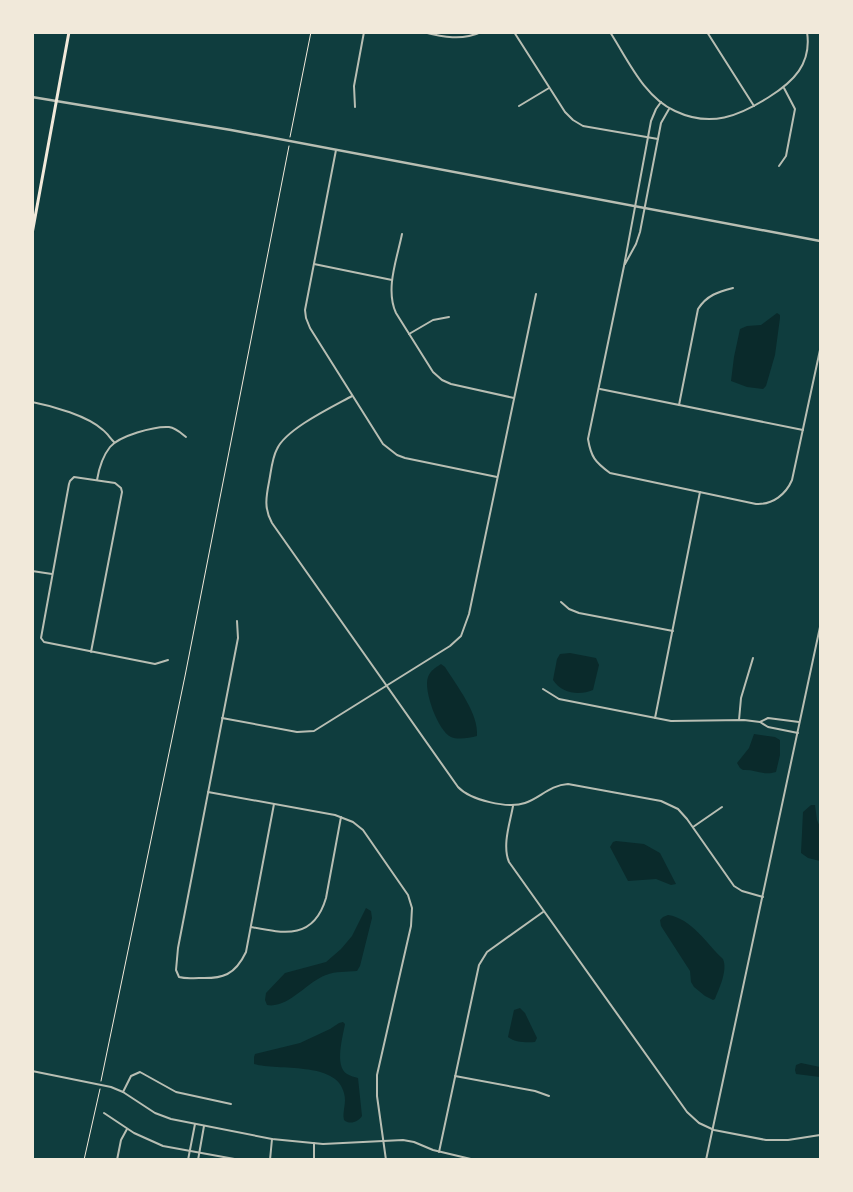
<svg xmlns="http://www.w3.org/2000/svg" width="853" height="1192" font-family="'Sofia Sans Condensed',sans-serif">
<rect width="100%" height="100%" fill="#0f3d3e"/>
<g fill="#0a2a2b">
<polygon points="777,313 780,315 780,318 775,355 766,386 763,389 747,387 731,381 734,357 740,329 747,326 761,325"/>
<path d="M570 653 596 658 599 665 593 690C579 696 561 693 553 680L557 659 560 654Z"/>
<path d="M441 664 445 667C457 686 479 714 477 736 469 738 458 740 451 737 438 731 423 690 428 677 431 670 435 668 441 664Z"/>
<path d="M754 734 775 737 780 740V755L776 772C763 776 755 769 743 770L740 768 737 763 749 748Z"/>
<polygon points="811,805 815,805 817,820 820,827 820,861 808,858 801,853 803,812"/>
<polygon points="616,841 644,844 660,853 676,884 671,885 656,879 628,881 610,847 613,842"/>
<path d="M366 908 371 911 372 918 360 966 357 971C346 972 336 971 326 975 308 981 288 1009 267 1005L265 1000 266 993 285 973 326 962 341 949 352 936Z"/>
<path d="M668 915C691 918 707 944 723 959 728 970 719 989 715 999L713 1000 705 996 694 987 691 982 690 971 661 926 660 920 663 917Z"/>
<path d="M520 1008 525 1013 537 1038 535 1042C526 1043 514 1042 508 1037L514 1010Z"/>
<path d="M343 1022 345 1024C343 1036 334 1066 347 1074 350 1076 355 1077 358 1078L362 1116C358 1122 350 1125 344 1120 342 1111 347 1103 344 1093 337 1061 278 1071 254 1064V1057L255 1054 300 1043 330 1029 339 1023Z"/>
<polygon points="801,1063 820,1067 820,1077 796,1074 795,1070 796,1065"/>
</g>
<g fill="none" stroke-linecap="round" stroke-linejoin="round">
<g stroke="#f1e9da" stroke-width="1">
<polyline points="290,137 311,32"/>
<polyline points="101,1081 185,676 289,146"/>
<polyline points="84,1160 100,1089"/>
</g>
<g stroke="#b8beb3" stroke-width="2">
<path d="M423 32C443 37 462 41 481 32"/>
<polyline points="514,32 565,112 573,120 583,126 658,139"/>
<path d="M610 32C628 60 644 97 675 111 711 128 739 116 769 97 793 82 812 64 807 32"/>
<polyline points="707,32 754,106"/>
<path d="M661 102 656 109 651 121 624 266 588 439C591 457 595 462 610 473L756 504C773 505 786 494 792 480L820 350"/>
<polyline points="519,106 549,88"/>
<polyline points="355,107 354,86 364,32"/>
<polyline points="336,150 305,310 306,318 310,328 383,444 397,455 405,458 497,477"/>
<polyline points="779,166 786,156 795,109 784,88"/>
<path d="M402 234C397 259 385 289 396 313L433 372 442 380 451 384 514 398"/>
<polyline points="314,264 392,280"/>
<polyline points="625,264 636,244 640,232 661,123 669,109"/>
<polyline points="409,334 433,320 449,317"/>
<polyline points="600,389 803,430"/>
<path d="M352 396C332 407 286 429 277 449 272 458 271 472 269 482 266 497 264 509 272 523L458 787C470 800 508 809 525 803 540 798 550 785 568 784L661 801 678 809 687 819 734 886 742 891 763 897"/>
<path d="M32 402C53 406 88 416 103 430 107 433 110 438 114 442"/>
<path d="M679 405 698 309C707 295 718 292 733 288"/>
<path d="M97 480C99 468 102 457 110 447 119 436 154 426 169 427 176 428 181 433 186 437"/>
<polyline points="32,571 52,574"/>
<polyline points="561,602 569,609 579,613 673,631"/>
<path d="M237 621 238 638 178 948 176 970 179 977C186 979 192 978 199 978 223 979 235 975 246 952L274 804"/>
<polyline points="91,652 122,492 121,488 115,483 74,477 70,481 69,484 41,638 44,642 155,664 168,660"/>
<polyline points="543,689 559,699 671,721 744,720 760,722 768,727 798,733"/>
<polyline points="222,718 297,732 314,731 450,646 461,636 469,614 536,294"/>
<polyline points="655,718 700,492"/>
<polyline points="739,720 741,698 753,658"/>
<polyline points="760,722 768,718 799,722"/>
<polyline points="208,792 335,815 353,822 363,830 408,895 412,908 411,926 377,1075 377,1096 386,1160"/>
<path d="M513 806C510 823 502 845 509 862L687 1112 699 1123 714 1130 766 1140H788L820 1135"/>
<polyline points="693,827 722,807"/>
<path d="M251 927C286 934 314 939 326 898L341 817"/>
<polyline points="32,1071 111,1087 123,1092 155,1113 171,1119 272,1139 323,1144 403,1140 414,1142 433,1150 475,1160"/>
<polyline points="455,1076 535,1091 549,1096"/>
<polyline points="123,1092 131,1076 140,1072 176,1092 231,1104"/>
<polyline points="104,1113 134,1133 163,1146 240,1160"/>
<polyline points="439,1152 479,965 487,952 543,912"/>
<polyline points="117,1160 121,1140 127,1129"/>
<polyline points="188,1160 195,1124"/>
<polyline points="198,1160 204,1126"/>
<polyline points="270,1160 272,1139"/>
<polyline points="314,1160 314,1143"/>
<polyline points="706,1160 820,627"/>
</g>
<polyline stroke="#b8beb3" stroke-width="2.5" points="32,97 231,130 820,241"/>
<polyline stroke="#f1e9da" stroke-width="3" points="32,234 69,32"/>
</g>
<rect width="853" height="1192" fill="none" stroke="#f1e9da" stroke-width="68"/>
</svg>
